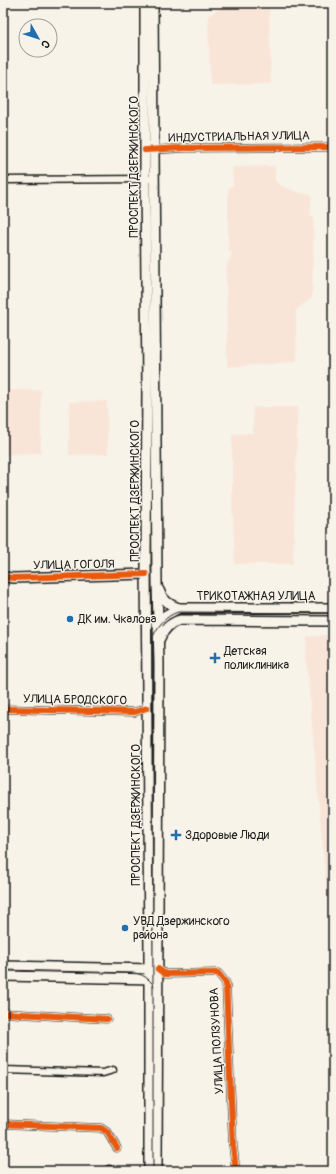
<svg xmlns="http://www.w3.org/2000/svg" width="336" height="1174" font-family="Pangolin,sans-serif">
<rect width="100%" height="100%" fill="#f7f3e8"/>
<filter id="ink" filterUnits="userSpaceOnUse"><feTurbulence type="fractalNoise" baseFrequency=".025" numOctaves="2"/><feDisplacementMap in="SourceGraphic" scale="8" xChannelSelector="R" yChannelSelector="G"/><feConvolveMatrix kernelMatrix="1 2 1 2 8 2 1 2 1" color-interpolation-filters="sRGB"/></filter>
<g filter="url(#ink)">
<g fill="#f9e5d8">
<polygon points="222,3 269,3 271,84 210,85 208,16 220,8"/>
<polygon points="275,166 275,181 281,186 301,193 312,194 310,216 314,217 312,298 296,310 297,362 227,367 226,268 232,253 228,250 228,189 233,185 232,167"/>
<polygon points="3,390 41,390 41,453 3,454"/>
<polygon points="107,401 108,454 69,455 69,402"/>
<polygon points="253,407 298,407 293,564 235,564 232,502 232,434 253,433"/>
<polygon points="333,634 333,965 306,659 307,637"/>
</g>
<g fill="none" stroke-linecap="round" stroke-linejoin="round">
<defs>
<g id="street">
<polyline points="151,150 184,148 333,147"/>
<polyline points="3,180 149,179"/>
<polyline points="3,709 135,712 147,708"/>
<polyline points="158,969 165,974 218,973 226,983 233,1146 236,1171"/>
<polyline points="3,1013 107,1019"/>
<polyline points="3,1070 103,1073 113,1070"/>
<polyline points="3,1124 101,1128 107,1132 117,1148"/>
<polyline points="106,1171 109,1169"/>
</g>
<g id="secondary">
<polyline points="145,3 145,179 147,384 146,563 149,953 149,1171"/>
<polyline points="153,3 157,582 159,664 157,1171"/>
<polyline points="3,577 14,578 146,574"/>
<path d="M159 590C162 600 169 605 179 608H333"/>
<polyline points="156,624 166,615 179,608"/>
<path d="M159 640C163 630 169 623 180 620L333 621"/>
<polyline points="3,966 154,969"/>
<polyline points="3,976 154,979"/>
</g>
</defs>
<use href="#street" stroke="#1c1c1c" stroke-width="9"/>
<use href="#secondary" stroke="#1c1c1c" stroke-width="12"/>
<use href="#street" stroke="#f7f3e8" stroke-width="6"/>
<use href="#secondary" stroke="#f7f3e8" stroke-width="9"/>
<g stroke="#1c1c1c" stroke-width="1">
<path d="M3 970 134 973C142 974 149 978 154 986"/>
<path d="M153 1171V989L152 749V639C157 627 165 616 178 612L333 613"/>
</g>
<defs>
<g id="cycleway">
<polyline points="145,150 184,148 333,147"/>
<polyline points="3,577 14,578 146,574"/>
<polyline points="3,709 135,712 147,708"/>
<polyline points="158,969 165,974 218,973 226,983 233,1146 236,1171"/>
<polyline points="3,1013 107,1019"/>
<polyline points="3,1124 101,1128 107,1132 117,1148"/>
</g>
</defs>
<use href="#cycleway" stroke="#f7f3e8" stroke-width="8"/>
<use href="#cycleway" stroke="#e8590c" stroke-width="6"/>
</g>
</g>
<g fill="#1f6fb2" stroke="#f7f3e8" stroke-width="1.5">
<circle cx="70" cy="619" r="4"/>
<path d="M213 652h4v4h4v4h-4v4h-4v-4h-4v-4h4z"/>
<path d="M174 829h4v4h4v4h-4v4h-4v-4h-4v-4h4z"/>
<circle cx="125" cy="928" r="4"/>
</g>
<g text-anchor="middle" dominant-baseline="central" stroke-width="3" stroke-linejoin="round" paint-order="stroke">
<g font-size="12" fill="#1c1c1c" stroke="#f7f3e8">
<text transform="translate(239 137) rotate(-1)">ИНДУСТРИАЛЬНАЯ УЛИЦА</text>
<text transform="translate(134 167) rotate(-90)">ПРОСПЕКТ ДЗЕРЖИНСКОГО</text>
<text transform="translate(135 491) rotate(-90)">ПРОСПЕКТ ДЗЕРЖИНСКОГО</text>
<text transform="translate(74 565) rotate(-1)">УЛИЦА ГОГОЛЯ</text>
<text x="256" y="596">ТРИКОТАЖНАЯ УЛИЦА</text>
<text transform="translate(75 700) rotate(1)">УЛИЦА БРОДСКОГО</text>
<text transform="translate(136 815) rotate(-90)">ПРОСПЕКТ ДЗЕРЖИНСКОГО</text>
<text transform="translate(217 1041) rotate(-93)">УЛИЦА ПОЛЗУНОВА</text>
</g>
<g font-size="12" fill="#1c1c1c" stroke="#f7f3e8" text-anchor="start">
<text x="78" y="619">ДК им. Чкалова</text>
<text x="224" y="651">Детская<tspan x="224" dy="14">поликлиника</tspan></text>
<text x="185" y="835">Здоровые Люди</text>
<text x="133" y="921">УВД Дзержинского<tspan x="133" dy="14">района</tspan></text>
</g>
</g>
<rect width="336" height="1174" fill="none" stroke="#f7f3e8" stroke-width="16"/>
<rect x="8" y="8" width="320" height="1158" fill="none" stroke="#1c1c1c" stroke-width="1.5" filter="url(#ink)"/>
<g transform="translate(38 38) rotate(129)"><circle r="19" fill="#f7f3e8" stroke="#9f9d96"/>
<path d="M0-3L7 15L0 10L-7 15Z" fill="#1f6fb2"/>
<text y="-6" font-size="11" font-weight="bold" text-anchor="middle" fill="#1c1c1c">С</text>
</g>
</svg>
